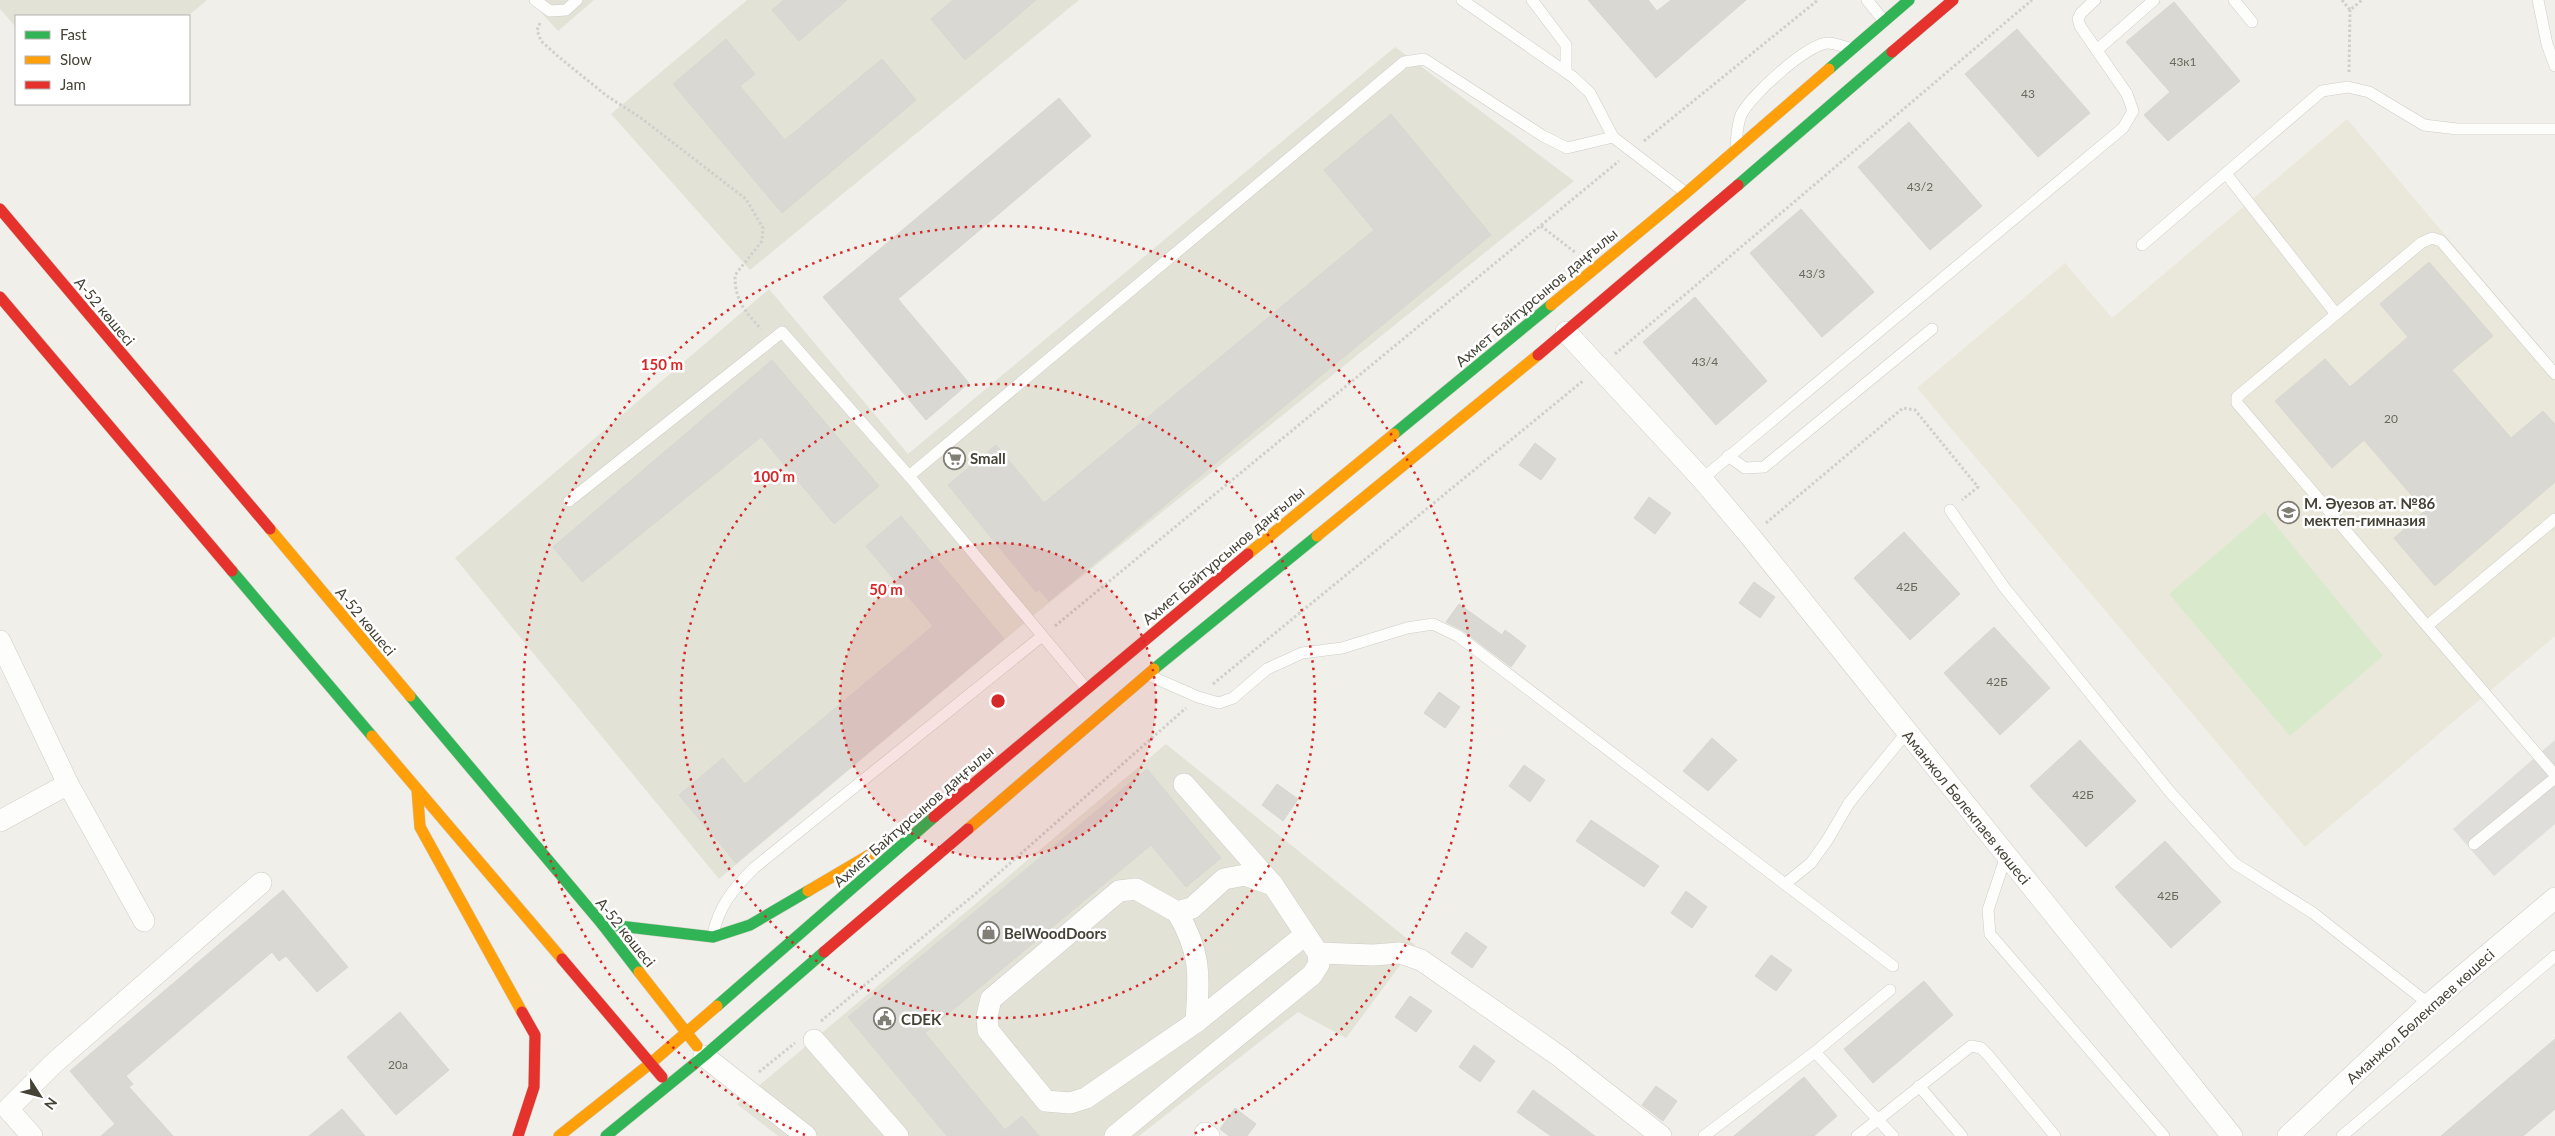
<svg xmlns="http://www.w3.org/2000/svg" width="2555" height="1136" font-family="Lato,sans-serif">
<rect width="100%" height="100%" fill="#f0efea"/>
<g fill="#e3e2d7">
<polygon points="0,0 207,0 188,16 16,16 16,27 0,9"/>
<polygon points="530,0 594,0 558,31"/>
<polygon points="747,0 1079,0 750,270 611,114"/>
<polygon points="1395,47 1574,181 1039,611 719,879 455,558 769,289 908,454"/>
<polygon points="1166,744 1415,945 1346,1038 1298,1012 1139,1136 778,1136 737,1104"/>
</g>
<polygon fill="#eae8da" points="2347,119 2555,365 2555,636 2305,847 1917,388 2065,263 2112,318"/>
<polygon fill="#d8eacb" points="2265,512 2383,656 2290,736 2169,594"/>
<polygon fill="#dfdeda" points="2555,740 2555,824 2494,876 2453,829"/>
<g fill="#dad8d2" stroke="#d8d6d0">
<polygon points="784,0 847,0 799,41 772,10"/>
<polygon points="953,0 1036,0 965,60 931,19"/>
<polygon points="1588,0 1648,0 1657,11 1671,0 1746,0 1656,78"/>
<polygon points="2174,2 2240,81 2168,141 2144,115 2170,92 2126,42"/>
<polygon points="2017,29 2090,113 2038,157 1965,74"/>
<polygon points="726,39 755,74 740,86 785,140 882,59 916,100 782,213 673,84"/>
<polygon points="1059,98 1091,136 898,299 969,383 926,420 823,297"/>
<polygon points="1391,114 1491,235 1049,601 1039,589 1036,592 948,485 996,445 1044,503 1374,230 1324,170"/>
<polygon points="1909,122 1982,206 1930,250 1858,167"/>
<polygon points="1801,209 1874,292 1822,337 1750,253"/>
<polygon points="2429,262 2493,336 2452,370 2511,438 2543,411 2555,424 2555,482 2435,586 2394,538 2425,511 2364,440 2332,468 2275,401 2325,359 2350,387 2408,337 2380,304"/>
<polygon points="1695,297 1767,381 1716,425 1643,342"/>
<polygon points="772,360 879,486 834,524 761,437 582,582 553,547"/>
<polygon points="1535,443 1556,459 1541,480 1519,465"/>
<polygon points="1649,497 1671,513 1655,534 1634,518"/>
<polygon points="901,516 1004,639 736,863 679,795 723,758 745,784 933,626 866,546"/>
<polygon points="1904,532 1960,594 1910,640 1854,578"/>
<polygon points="1754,582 1775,597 1760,618 1739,603"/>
<polygon points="1459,604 1502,635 1505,630 1526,646 1511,667 1462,630 1446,622"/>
<polygon points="1994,627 2050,688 2000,735 1944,673"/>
<polygon points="1439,692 1460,707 1445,728 1424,713"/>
<polygon points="1712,738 1737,760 1708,791 1683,771"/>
<polygon points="2080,740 2136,801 2086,847 2030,786"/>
<polygon points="1524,765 1545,780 1530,802 1509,786"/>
<polygon points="1147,769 1221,858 1186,887 1151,845 925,1033 1005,1130 1022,1116 1039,1136 947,1136 848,1017"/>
<polygon points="1277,784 1298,799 1283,821 1262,805"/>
<polygon points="1591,820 1659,866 1644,887 1576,841"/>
<polygon points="2165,841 2221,902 2171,948 2115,887"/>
<polygon points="283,890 348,967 317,992 286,956 279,961 272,952 126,1076 133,1084 129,1087 173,1136 101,1136 115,1124 70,1071"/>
<polygon points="1686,891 1707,907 1692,928 1671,913"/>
<polygon points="1466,932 1487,947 1472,968 1451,953"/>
<polygon points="1771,955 1792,970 1776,991 1755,976"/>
<polygon points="1924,981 1953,1015 1873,1083 1844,1049"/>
<polygon points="1410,996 1432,1011 1416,1032 1395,1017"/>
<polygon points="400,1012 449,1070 396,1115 347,1057"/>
<polygon points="2555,1039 2555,1109 2523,1136 2441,1136"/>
<polygon points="1474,1045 1495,1061 1480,1082 1459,1067"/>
<polygon points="1804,1077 1837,1116 1814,1136 1734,1136"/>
<polygon points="1656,1086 1677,1101 1663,1121 1642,1105"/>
<polygon points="1533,1090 1567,1115 1595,1136 1551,1136 1517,1112"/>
<polygon points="1235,1108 1256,1124 1247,1136 1229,1136 1220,1129"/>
<polygon points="342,1109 365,1136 309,1136"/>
</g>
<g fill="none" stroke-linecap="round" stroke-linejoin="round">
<defs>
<g id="lane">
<polyline points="535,0 550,11 566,10 577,0"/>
<polyline points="1462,0 1573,77 1590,93 1613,137 1686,193"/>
<polyline points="1532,0 1566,45 1566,72"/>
<polyline points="1867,0 1884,21"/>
<polyline points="2234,0 2252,22"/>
<polyline points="2538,0 2547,44 2555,66"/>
<polyline points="2097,50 2154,0"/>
<path d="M1736 145C1737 135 1737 125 1741 115 1749 97 1808 43 1828 43 1835 43 1844 47 1850 48"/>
<polyline points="2227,175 2336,314"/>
<polyline points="2142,245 2322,91 2348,87 2369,92 2424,125 2457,129 2555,129"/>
<polyline points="1728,456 1745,468 1764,467 1932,329"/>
<polyline points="1702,479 2123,128 2133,111 2127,94 2080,26 2078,19 2081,13 2095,0"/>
<polyline points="569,501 782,332 909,476"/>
<polyline points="1950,510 2004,587 2170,792 2234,863 2313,913 2429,1004"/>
<polyline points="2555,519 2427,626 2555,775"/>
<polyline points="2427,626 2237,403 2237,397 2421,243 2432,238 2441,241 2555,374"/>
<polyline points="1148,675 1198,697 1219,703 1233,698 1267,669 1302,653 1342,648 1407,628 1433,624 1458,636 1893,966"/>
<polyline points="1086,688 909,476 1404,62 1424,59 1543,136 1567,148 1613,137"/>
<polyline points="2474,844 2555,778"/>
<polyline points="2006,856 1988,910 1990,934 2164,1136"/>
<polyline points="1785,884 1811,863 1828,839 1849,803 1907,732"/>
<path d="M713 935C718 907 734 888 754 868L1042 636"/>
<polyline points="1815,1052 1893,1136"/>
<polyline points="1919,1086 1962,1136"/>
<polyline points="1704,1136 1815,1052 1890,990"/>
<polyline points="1857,1136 1971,1046 1981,1048 1988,1055 2055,1136"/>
<polyline points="2342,1136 2555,956"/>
</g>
<g id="street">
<polyline points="1566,332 1702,479 1750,536 2232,1136"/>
<polyline points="0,641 68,784 144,921"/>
<polyline points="0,821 68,784"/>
<polyline points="1273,885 1245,875 1224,879 1192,908 1177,912 1136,889 1119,891 991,999 987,1016 988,1030 1046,1101 1070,1103 1086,1098 1196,1022 1305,935"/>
<path d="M1177 912C1202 954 1199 976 1196 1022"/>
<polyline points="1318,953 1373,955 1400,953 1421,960 1559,1056 1661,1136"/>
<polyline points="814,1040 898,1136"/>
<polyline points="704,1056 806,1136"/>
<polyline points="1205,1133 1209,1136"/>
<polyline points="32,1136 8,1109 53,1064 261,883"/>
<polyline points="1115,1136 1312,975 1319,964 1318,953 1273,885 1184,784"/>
<polyline points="2288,1136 2429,1004 2555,898"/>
</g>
<g id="fast">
<polyline points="1829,69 1909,0"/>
<polyline points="1738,185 1892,52"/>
<polyline points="1394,434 1551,305"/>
<polyline points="232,571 372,736"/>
<polyline points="1154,669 1317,536"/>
<polyline points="410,696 602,924 639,972"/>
<polyline points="602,924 713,937 750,925 808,891"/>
<polyline points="717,1006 934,817"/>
<polyline points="606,1136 704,1056 824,952"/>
</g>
<g id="slow">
<polyline points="1551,305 1686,193 1829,69"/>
<polyline points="270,529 410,696"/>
<polyline points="1317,536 1538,355"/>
<polyline points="1248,554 1394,434"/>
<polyline points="372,736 562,959"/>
<polyline points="417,789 420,827 522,1012"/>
<polyline points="968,829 1154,669"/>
<polyline points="808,891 876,851"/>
<polyline points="639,972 697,1046"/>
<polyline points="559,1136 651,1063 717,1006"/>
</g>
<g id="jam">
<polyline points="1892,52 1953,0"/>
<polyline points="0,209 270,529"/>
<polyline points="0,297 232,571"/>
<polyline points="1538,355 1738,185"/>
<polyline points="934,817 1248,554"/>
<polyline points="824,952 968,829"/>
<polyline points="562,959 662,1077"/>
<polyline points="518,1136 534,1087 535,1035 522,1012"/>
</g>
</defs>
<use href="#lane" stroke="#cecdc7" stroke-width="12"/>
<use href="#street" stroke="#cecdc7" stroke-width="22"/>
<use href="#fast" stroke="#cecdc1" stroke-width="12"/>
<use href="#slow" stroke="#cecdc1" stroke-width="12"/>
<use href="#jam" stroke="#cecdc1" stroke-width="12"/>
<g stroke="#d0cfcb" stroke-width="3" stroke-dasharray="2.5 2.5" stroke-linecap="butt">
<polyline points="2342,0 2350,10 2362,0"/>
<path d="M540 23 537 30 541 41 560 58 607 96 641 118 746 199 763 228 762 241 735 275C735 301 744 310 761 329"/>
<polyline points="2349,72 2350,10"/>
<polyline points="1644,141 1818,0"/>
<polyline points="1541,226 1576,253"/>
<polyline points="1615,354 2032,0"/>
<polyline points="1766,523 1903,408 1915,410 1978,487 1962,500"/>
<polyline points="1055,626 1619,161"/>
<polyline points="1213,684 1584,380"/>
<polyline points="821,1021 974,895 1186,708"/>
<polyline points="759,1072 795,1043"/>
</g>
<use href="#lane" stroke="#fdfdfc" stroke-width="11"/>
<use href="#street" stroke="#fdfdfc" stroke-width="21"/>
<use href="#fast" stroke="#30b455" stroke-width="11"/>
<use href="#slow" stroke="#ff9f0a" stroke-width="11"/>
<use href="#jam" stroke="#e5322d" stroke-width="11"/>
</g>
<circle cx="998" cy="701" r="158" fill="#d62828" fill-opacity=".12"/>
<g fill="none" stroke="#d62828" stroke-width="2.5" stroke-dasharray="2.5 5">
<circle cx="998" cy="701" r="158"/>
<circle cx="998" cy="701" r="317"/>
<path d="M805 1135A475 475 0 1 1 1191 1135"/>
</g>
<defs>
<symbol id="supermarket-ring" viewBox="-11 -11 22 22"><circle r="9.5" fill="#fff" stroke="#817f75" stroke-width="1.5"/><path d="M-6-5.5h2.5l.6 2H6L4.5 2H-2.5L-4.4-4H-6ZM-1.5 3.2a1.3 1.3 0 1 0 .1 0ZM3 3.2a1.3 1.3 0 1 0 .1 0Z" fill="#817f75"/></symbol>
<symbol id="school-ring" viewBox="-11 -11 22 22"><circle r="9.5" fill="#fff" stroke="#817f75" stroke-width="1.5"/><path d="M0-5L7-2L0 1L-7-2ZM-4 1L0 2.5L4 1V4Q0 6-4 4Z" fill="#817f75"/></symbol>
<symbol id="shop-ring" viewBox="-11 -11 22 22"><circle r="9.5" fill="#fff" stroke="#817f75" stroke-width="1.5"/><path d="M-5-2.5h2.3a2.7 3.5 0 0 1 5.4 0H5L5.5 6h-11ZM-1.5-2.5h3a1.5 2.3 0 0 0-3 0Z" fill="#817f75"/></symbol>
<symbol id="civic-ring" viewBox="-11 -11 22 22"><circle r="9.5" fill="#fff" stroke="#817f75" stroke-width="1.5"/><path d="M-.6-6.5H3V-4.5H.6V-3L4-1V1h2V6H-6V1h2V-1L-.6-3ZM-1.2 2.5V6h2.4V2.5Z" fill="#817f75"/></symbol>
</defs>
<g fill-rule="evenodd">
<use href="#supermarket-ring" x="942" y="446" width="25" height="25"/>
<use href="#school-ring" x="2276" y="500" width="25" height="25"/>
<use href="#shop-ring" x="976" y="920" width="25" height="25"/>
<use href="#civic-ring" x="872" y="1006" width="25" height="25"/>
</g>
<g text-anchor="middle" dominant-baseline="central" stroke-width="5" stroke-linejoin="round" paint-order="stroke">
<g font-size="12" fill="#6b685e">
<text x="2183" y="61">43к1</text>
<text x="2028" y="93">43</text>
<text x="1920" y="186">43/2</text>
<text x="1812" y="273">43/3</text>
<text x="1705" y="361">43/4</text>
<text x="2391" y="418">20</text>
<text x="1907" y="586">42Б</text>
<text x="1997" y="681">42Б</text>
<text x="2083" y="794">42Б</text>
<text x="2168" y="895">42Б</text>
<text x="398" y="1064">20а</text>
</g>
<g font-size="15" fill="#454236" stroke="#fff">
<text transform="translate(1536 297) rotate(-40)">Ахмет Байтұрсынов даңғылы</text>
<text transform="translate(105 311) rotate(50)">А-52 көшесі</text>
<text transform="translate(1223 555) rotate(-40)">Ахмет Байтұрсынов даңғылы</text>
<text transform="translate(366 621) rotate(50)">А-52 көшесі</text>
<text transform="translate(1967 807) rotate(51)">Аманжол Бөлекпаев көшесі</text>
<text transform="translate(913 816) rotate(-41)">Ахмет Байтұрсынов даңғылы</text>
<text transform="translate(626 932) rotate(51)">А-52 көшесі</text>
<text transform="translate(2420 1016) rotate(-42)">Аманжол Бөлекпаев көшесі</text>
</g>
<g font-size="15" font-weight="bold" fill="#454236" stroke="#fff" text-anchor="start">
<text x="970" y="458">Small</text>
<text x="2304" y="503">М. Әуезов ат. №86<tspan x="2304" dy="17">мектеп-гимназия</tspan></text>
<text x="1004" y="933">BelWoodDoors</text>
<text x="901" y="1019">CDEK</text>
</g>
</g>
<circle cx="998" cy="701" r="8" fill="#d62828" stroke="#fff" stroke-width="2.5"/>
<g font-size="15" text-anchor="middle" font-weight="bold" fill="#d62828" stroke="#fff" stroke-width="5" stroke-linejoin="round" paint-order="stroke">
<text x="662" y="370">150 m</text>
<text x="774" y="482">100 m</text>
<text x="886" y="595">50 m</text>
</g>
<rect x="15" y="15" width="175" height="90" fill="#ffffff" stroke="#b5b3af"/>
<rect x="25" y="31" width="25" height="8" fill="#30b455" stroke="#b5b3af"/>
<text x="60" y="40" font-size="15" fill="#454236">Fast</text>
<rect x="25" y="56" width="25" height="8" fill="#ff9f0a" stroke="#b5b3af"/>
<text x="60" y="65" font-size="15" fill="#454236">Slow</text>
<rect x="25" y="81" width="25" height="8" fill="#e5322d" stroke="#b5b3af"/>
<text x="60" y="90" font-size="15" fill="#454236">Jam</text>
<g transform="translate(40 1096) rotate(126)" stroke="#ffffff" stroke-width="4" paint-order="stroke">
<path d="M0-4L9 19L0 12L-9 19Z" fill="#454236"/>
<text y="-8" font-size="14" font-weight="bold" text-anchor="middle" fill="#454236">N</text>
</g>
</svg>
